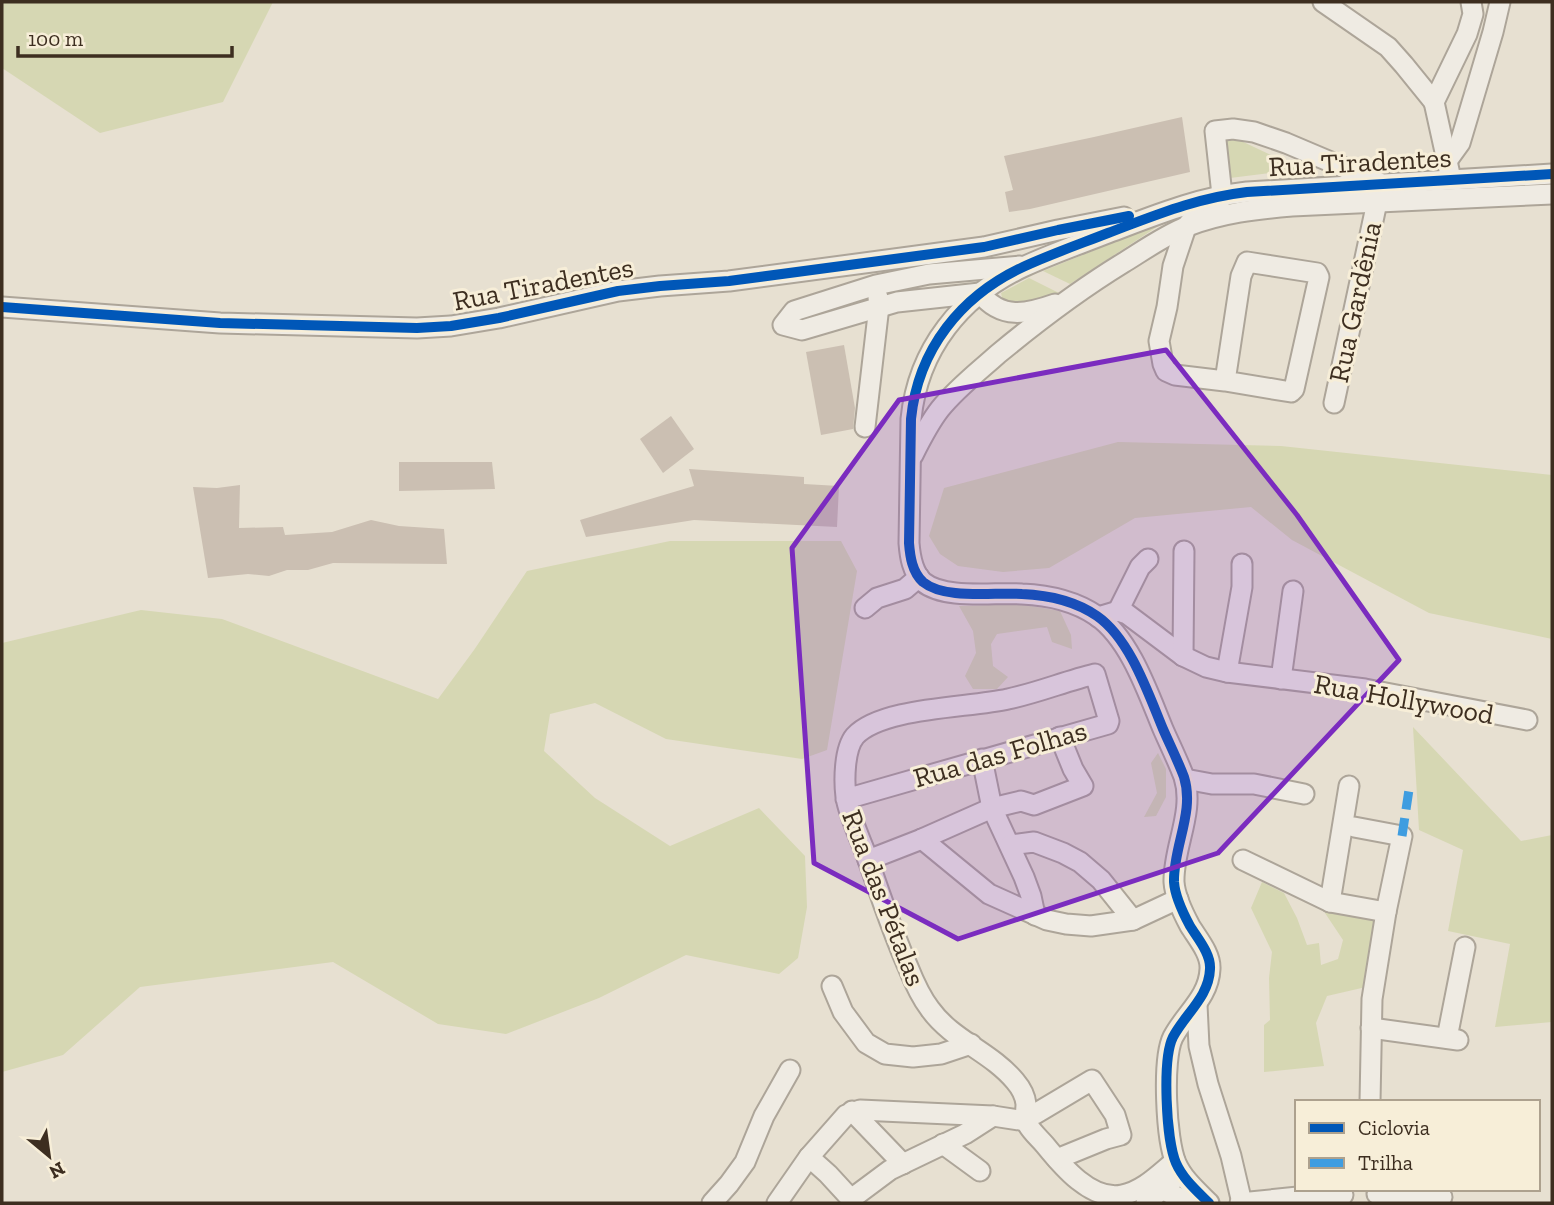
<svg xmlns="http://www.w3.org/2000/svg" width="1554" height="1205" font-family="'Zilla Slab',serif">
<rect width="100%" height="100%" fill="#e7e0d1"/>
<g fill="#d6d7b3">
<polygon points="2,2 273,2 223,102 100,133 2,68"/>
<polygon points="1220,131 1301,169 1222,179"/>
<polygon points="1166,221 1070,284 1043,271"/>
<polygon points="1029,278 1059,293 1036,302 1014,306 1003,302 1001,293"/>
<polygon points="1118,442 1281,446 1552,475 1552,639 1429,613 1292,540 1251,507 1135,518 1049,568 1003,572 958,566 940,554 929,536 944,488"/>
<polygon points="670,541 841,541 857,571 827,750 802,759 666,739 595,703 550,714 544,751 595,798 670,846 759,808 805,856 807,907 798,958 779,974 686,955 599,998 506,1034 438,1024 333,962 140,987 63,1055 2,1072 2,643 141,610 222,619 438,699 474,650 527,571"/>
<polygon points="1020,604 1060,611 1071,635 1072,649 1052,642 1047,627 997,634 991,644 993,666 1008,677 997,689 973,689 965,676 976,653 973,631 959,606"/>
<polygon points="1413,727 1521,841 1552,835 1552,1022 1495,1027 1510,944 1448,931 1463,850 1419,830"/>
<polygon points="1158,753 1166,769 1166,797 1156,816 1144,817 1157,793 1151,763"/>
<polygon points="1262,882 1284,893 1297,918 1307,945 1319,943 1321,965 1338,959 1343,940 1321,907 1376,914 1366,987 1327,996 1316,1023 1324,1066 1264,1072 1264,1025 1270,1020 1269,978 1272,952 1251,908"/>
</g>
<g fill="#cbbfb2">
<polygon points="1182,117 1190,172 1030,209 1009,212 1005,192 1013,190 1004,156 1094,137"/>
<polygon points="844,345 855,408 853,429 821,435 806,352"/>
<polygon points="671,416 694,449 663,473 640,439"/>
<polygon points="399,462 492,462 495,489 399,491"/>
<polygon points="689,469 804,477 804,484 839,486 837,527 694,520 586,537 580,520 694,486"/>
<polygon points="240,485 239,528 283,527 285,535 332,532 371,520 399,526 444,529 447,564 333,563 308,570 287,570 269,576 248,574 208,578 193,487 217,488"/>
</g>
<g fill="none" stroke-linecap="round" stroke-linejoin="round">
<defs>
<g id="minor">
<polyline points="1323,2 1388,47 1404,65 1434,102"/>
<polyline points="1447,161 1460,143 1493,32 1500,2"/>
<polyline points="1451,179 1434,102 1467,34 1473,14 1471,2"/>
<polyline points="980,293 897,302 802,330 783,325 794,311 876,285 929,274 1020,266"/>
<path d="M980 293C1001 320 1027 314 1055 304"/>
<polyline points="2,307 220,323 417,328 451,326 499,318 618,291 660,286 729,281 984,247 1058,230 1124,217"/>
<polyline points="1225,381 1241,276 1247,262 1317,273 1319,277 1294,389 1291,392 1225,381 1175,375 1166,371 1163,364 1159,341 1167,307 1173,266 1186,227 1195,216 1219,203 1222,195 1215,131 1233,129 1254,132 1286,143 1378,182"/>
<polyline points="1334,403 1377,202"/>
<polyline points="865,427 879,306 878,297"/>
<path d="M913 455C921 439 929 423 940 409 957 388 978 372 998 354 1038 321 1079 290 1123 263 1144 250 1165 235 1188 226 1222 213 1256 209 1292 206L1552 194"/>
<polyline points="865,608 877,598 905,589 919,577"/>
<polyline points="1118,611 1140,567 1148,559"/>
<polyline points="1098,617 1118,611 1127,614 1183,656 1206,667 1227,672 1365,689 1527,720"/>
<polyline points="1183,656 1184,551"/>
<polyline points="1227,672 1242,587 1242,564"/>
<polyline points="1281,679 1293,591"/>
<polyline points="982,759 992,808 1024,877 1031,896 1035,915"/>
<polyline points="1185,779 1212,784 1254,784 1304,794"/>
<path d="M846 799 1108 724 1109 721 1095 674C1066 681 1037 693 1008 699 969 708 882 707 855 736 844 749 844 781 846 797 848 813 861 841 867 857 880 894 892 931 908 967 914 982 920 996 930 1009 952 1040 991 1052 1015 1081 1021 1088 1025 1095 1026 1104 1026 1111 1024 1118 1028 1125 1032 1132 1039 1138 1045 1145 1062 1166 1091 1201 1122 1195 1143 1191 1159 1174 1175 1161"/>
<polyline points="1354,827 1402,836 1386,912 1372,999 1370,1102"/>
<polyline points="922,839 989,894 1047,920 1066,924 1091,926 1133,920 1178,899"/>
<polyline points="1010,845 1034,842 1063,853 1080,862 1101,880 1133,920"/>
<polyline points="868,860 922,839 992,808 1021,801 1034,805 1083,786 1073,769 1060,737"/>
<polyline points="1243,860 1330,902 1386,912"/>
<polyline points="1330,902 1349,786"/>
<polyline points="832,986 843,1012 866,1043 885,1054 913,1057 941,1054 971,1044"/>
<polyline points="1197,1005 1199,1046 1208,1084 1231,1156 1242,1203"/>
<polyline points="1371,1028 1458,1040"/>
<polyline points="1447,1038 1465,947"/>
<polyline points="852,1111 903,1164"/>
<polyline points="1025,1115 1035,1114 1092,1080 1115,1115 1121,1135 1106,1139 1057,1159"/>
<polyline points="943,1144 980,1171"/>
<polyline points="809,1157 828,1174 851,1199 890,1170 965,1134 993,1116"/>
<polyline points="1162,1189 1185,1201 1186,1203"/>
<polyline points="1377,1194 1409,1194 1442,1197"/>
<polyline points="712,1203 729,1184 745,1162 764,1116 790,1070"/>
<polyline points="777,1203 809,1157 846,1115 860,1110 993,1116 1026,1121"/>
<polyline points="1146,1203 1181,1173"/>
<path d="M1209 1203C1197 1191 1183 1179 1176 1163 1166 1140 1162 1059 1173 1037 1185 1014 1209 997 1210 969 1211 954 1198 939 1190 926 1183 913 1175 897 1174 882 1173 847 1195 812 1184 777 1178 761 1170 745 1163 729 1148 693 1130 639 1097 616 1075 601 1047 595 1022 594 994 592 945 600 923 582 912 572 910 556 909 543L911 419C918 349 961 296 1023 267 1051 254 1080 244 1108 233 1156 215 1196 198 1247 192L1552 174"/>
<polyline points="1240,1203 1308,1196 1343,1195"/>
</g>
</defs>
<use href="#minor" stroke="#ada599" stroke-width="23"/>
<use href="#minor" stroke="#efebe3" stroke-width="19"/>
<polyline stroke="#3f9de0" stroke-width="9" stroke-dasharray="18 9" stroke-linecap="butt" points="1402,836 1410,783"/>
<defs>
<g id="cycleway">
<polyline points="2,307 220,323 417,328 451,326 499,318 618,291 660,286 729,281 984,247 1058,230 1129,216"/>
<path d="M1209 1203C1197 1191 1183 1179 1176 1163 1166 1140 1162 1059 1173 1037 1185 1014 1209 997 1210 969 1211 954 1198 939 1190 926 1183 913 1175 897 1174 882 1173 847 1195 812 1184 777 1178 761 1170 745 1163 729 1148 693 1130 639 1097 616 1075 601 1047 595 1022 594 994 592 945 600 923 582 912 572 910 556 909 543L911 419C918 349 961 296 1023 267 1051 254 1080 244 1108 233 1156 215 1196 198 1247 192L1552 174"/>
</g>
</defs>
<use href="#cycleway" stroke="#f7eed8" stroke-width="15"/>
<use href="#cycleway" stroke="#0057b8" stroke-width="10"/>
</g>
<path fill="#7b2cbf" fill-opacity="0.2" stroke="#7b2cbf" stroke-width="5" stroke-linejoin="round" d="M1166 350 1297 515 1399 660 1218 853 958 939 814 863 792 548 899 400Z"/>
<g text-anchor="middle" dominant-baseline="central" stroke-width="6" stroke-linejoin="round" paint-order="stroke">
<g font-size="28" fill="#3d2e20" stroke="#f7eed8">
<text transform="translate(1360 162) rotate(-3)">Rua Tiradentes</text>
<text transform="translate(543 284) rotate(-11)">Rua Tiradentes</text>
<text transform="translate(1355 302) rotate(-78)">Rua Gardênia</text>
<text transform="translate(1404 699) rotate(10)">Rua Hollywood</text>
<text transform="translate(1000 754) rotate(-16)">Rua das Folhas</text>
<text transform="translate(884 898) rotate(69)">Rua das Pétalas</text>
</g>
</g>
<rect width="1554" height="1205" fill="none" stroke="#3d2e20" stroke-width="7"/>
<rect x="1295" y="1100" width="245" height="91" fill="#f7eed8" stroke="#ada18e" stroke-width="2"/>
<rect x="1309" y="1123" width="35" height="10" fill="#0057b8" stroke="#ada18e" stroke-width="2"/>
<text x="1358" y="1135" font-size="21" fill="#3d2e20">Ciclovia</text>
<rect x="1309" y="1158" width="35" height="10" fill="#3f9de0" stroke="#ada18e" stroke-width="2"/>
<text x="1358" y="1170" font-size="21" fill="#3d2e20">Trilha</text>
<g transform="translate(49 1156) rotate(151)" stroke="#f7eed8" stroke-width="5" paint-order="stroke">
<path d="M0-5L12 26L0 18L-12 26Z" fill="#3d2e20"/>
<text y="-10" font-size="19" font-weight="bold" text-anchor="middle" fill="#3d2e20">N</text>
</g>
<path d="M18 46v10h214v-10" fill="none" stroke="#3d2e20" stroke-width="3.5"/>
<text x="28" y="46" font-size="21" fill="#3d2e20" stroke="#f7eed8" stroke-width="5" paint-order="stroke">100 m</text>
</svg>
